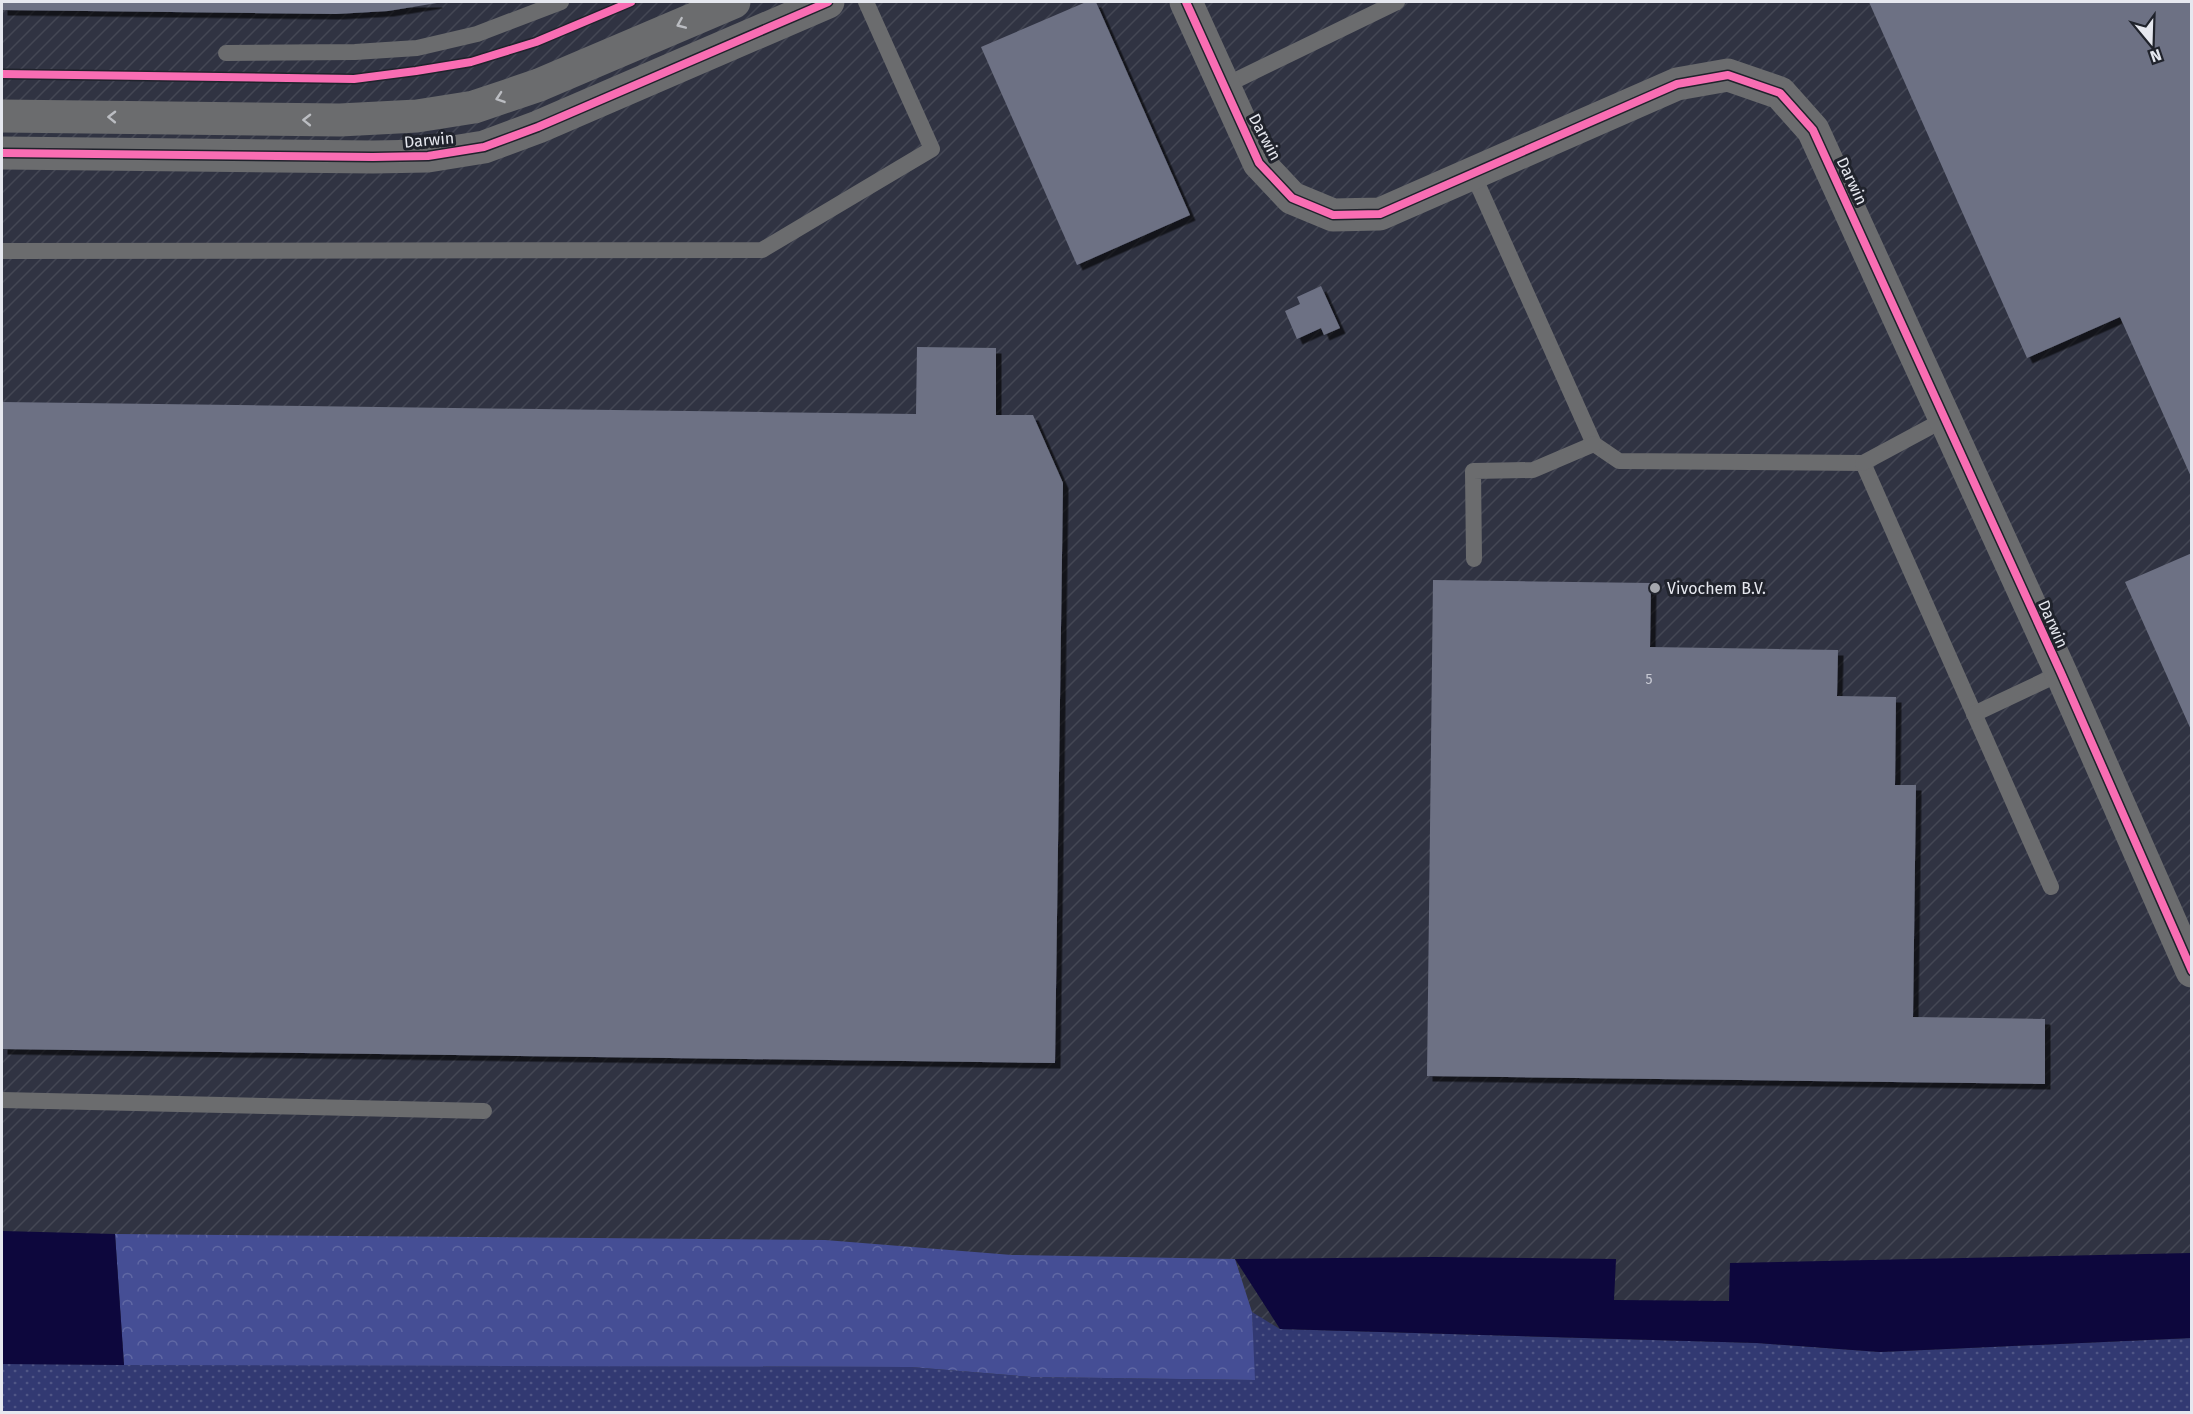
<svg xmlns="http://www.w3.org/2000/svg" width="2193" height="1414" font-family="'Fira Sans',sans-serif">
<defs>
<pattern id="industrial-furrows" width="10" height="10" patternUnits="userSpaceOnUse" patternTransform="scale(1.5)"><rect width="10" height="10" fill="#303342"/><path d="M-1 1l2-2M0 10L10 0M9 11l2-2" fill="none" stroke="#444754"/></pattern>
<pattern id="grass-dots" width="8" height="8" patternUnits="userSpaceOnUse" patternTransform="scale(1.5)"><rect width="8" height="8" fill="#323972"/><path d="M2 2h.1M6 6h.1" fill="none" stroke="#505686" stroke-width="1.8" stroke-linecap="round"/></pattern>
<pattern id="forest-crowns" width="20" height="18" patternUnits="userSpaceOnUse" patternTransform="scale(1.5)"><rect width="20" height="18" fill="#454e95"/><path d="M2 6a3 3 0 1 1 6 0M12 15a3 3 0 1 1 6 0" fill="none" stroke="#6068a4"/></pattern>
<filter id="shadow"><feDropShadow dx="5.5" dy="5.5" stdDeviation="0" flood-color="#0009"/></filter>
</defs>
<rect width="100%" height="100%" fill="#2d2e33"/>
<polygon fill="url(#industrial-furrows)" points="2,2 2191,2 2191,1363 2,1365"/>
<polygon fill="url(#grass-dots)" points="1252,1312 1280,1329 1757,1343 1880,1352 2192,1338 2191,1412 2,1412 2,1364 911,1367 1032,1377 1254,1380"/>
<polygon fill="url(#forest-crowns)" points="115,1234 825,1240 1012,1255 1235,1259 1252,1312 1255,1380 1032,1377 911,1367 124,1365"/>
<g fill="#0d073d">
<polygon points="2,1231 115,1234 124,1365 2,1364"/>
<polygon points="2191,1253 2191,1338 1880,1352 1757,1343 1280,1329 1235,1259 1434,1257 1616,1259 1614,1300 1729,1301 1730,1263"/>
</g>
<g fill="#6d7184" filter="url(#shadow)">
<polygon points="2,2 437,2 437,3 388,11 336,14 2,10"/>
<polygon points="1086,2 1096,2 1190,215 1077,265 981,47"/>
<polygon points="1869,2 2192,2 2192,479 2120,317 2027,358"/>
<polygon points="1321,286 1340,328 1324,335 1321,328 1297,339 1285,311 1300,304 1297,297"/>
<polygon points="917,347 996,348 996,415 1033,415 1063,483 1055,1063 2,1049 2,402 916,414"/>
<polygon points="2192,553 2192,732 2125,582"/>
<polygon points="1433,580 1651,583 1650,647 1838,650 1837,696 1896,697 1895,785 1916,785 1913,1017 2045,1019 2045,1084 1427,1076"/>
</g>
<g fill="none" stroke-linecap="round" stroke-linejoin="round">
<g stroke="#6b6c6e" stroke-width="16">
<polyline points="226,53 355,52 417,48 477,34 561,2"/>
<polyline points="1224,86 1397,2"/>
<polyline points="1473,174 1594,444 1619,461 1863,463 2051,887"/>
<polyline points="2,251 762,250 932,149 866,2"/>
<polyline points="1863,463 1945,419"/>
<polyline points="1474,559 1473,471 1533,470 1594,444"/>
<polyline points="1974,714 2061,673"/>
<polyline points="2,1100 484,1111"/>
</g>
<g stroke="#6b6c6e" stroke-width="33">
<polyline points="1186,2 1259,163 1292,198 1333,215 1380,214 1677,84 1728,75 1780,93 1813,130 2061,673 2192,971"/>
<polyline points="2,116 340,120 417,116 474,107 539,85 734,2"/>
<polyline points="2,153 373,157 428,156 484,147 538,127 828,2"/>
</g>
<defs>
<g id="cycleway">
<polyline points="1186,2 1259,163 1292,198 1333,215 1380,214 1677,84 1728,75 1780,93 1813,130 2061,673 2192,971"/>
<polyline points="2,74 354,79 416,71 471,62 536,42 631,2"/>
<polyline points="2,153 373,157 428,156 484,147 538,127 828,2"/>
</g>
</defs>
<use href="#cycleway" stroke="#20232c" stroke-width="11"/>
<use href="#cycleway" stroke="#f96db3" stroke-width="8"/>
</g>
<defs><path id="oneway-chevron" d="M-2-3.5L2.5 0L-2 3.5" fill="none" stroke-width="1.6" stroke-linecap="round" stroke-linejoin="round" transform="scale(1.5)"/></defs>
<g stroke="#bbbdc2">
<use href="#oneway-chevron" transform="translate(681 24) rotate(157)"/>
<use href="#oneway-chevron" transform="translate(500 98) rotate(161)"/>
<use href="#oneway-chevron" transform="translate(112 117) rotate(-179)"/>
<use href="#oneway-chevron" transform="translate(307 120) rotate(-179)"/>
</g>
<circle fill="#a5a7ad" stroke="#20232c" stroke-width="2" cx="1655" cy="588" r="6"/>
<g text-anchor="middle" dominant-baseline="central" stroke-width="6" stroke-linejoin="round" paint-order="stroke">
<g font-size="14" fill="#c8cad4">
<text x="1649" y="679">5</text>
</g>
<g font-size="16" fill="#e6e8ef" stroke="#20232c">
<text transform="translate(1265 137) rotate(62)">Darwin</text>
<text transform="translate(429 140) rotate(-5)">Darwin</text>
<text transform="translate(1852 181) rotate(65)">Darwin</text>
<text transform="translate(2053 624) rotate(66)">Darwin</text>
</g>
<g font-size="16" fill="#e6e8ef" stroke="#20232c" text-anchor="start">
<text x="1667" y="588">Vivochem B.V.</text>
</g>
</g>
<rect width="2193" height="1414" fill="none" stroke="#e6e8ef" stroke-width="6"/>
<g transform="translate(2151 42) rotate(161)" stroke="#20232c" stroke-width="4.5" paint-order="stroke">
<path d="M0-4.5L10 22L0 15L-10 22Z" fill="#e6e8ef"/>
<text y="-9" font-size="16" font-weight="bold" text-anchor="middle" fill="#e6e8ef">N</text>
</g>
</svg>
